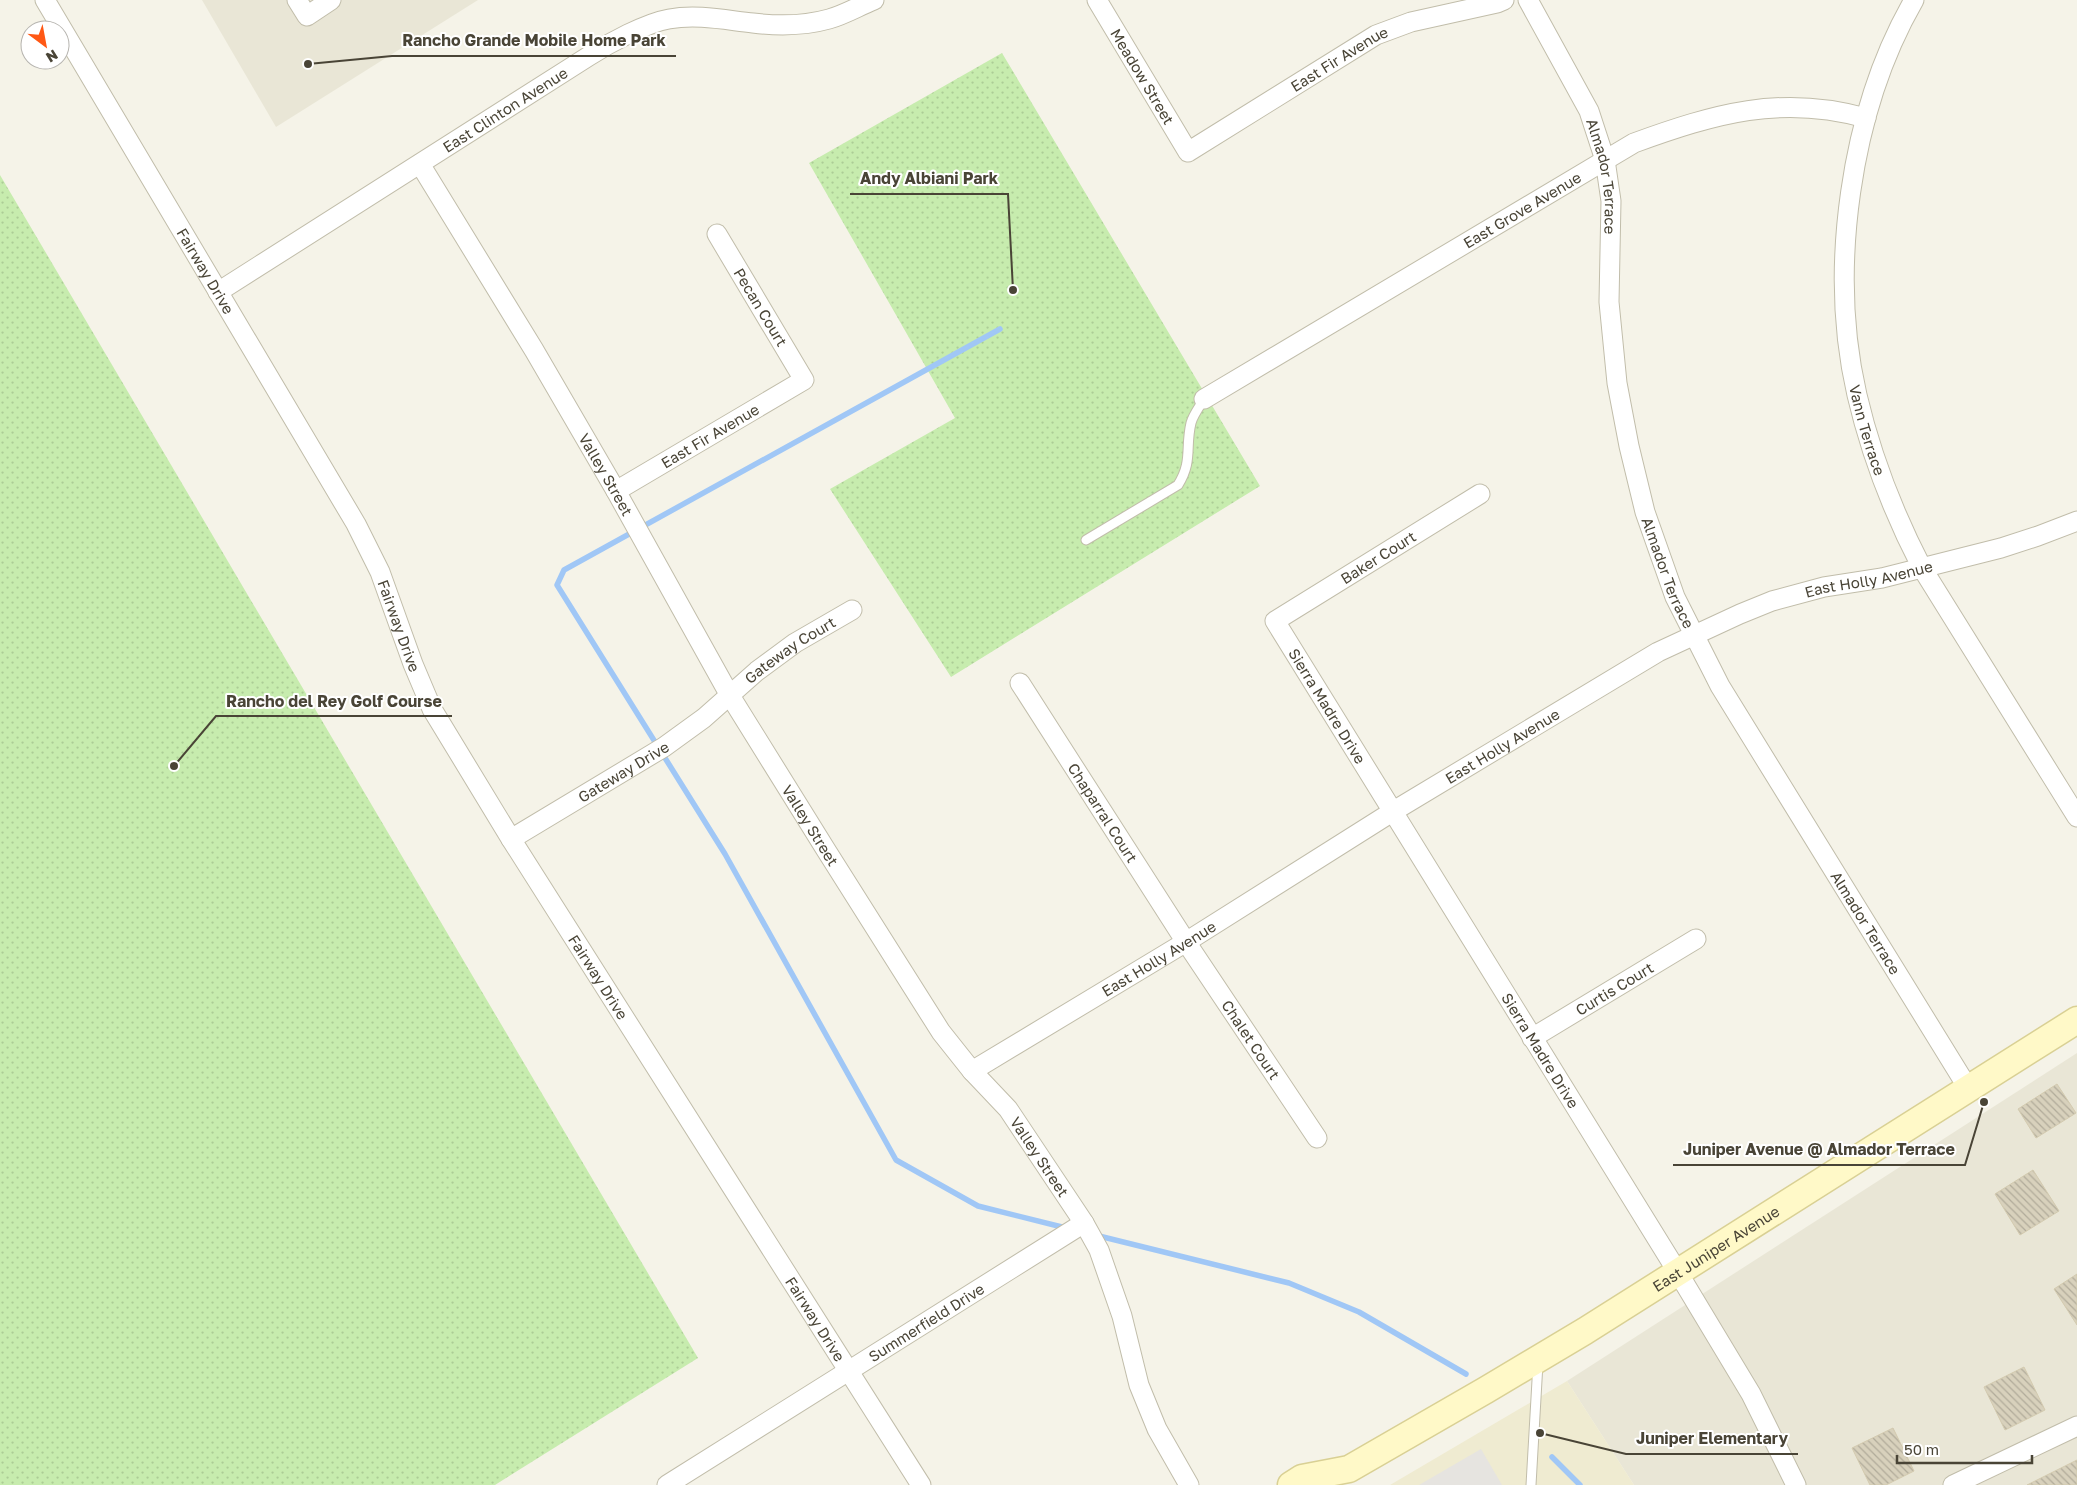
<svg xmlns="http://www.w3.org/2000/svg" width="2077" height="1485" font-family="'Golos Text',sans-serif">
<defs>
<pattern id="grass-dots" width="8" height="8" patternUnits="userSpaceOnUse" patternTransform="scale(1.25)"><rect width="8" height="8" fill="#c7ecae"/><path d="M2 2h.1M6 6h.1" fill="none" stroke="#accc96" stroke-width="1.8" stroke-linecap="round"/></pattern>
<pattern id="building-back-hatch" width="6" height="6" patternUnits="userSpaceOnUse" patternTransform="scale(1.25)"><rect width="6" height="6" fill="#d8d1bc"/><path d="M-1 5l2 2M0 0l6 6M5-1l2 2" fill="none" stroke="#b1ab9a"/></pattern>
</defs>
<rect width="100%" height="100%" fill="#f5f3e8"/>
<g fill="#e9e6d6">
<polygon points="202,0 478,0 276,127"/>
<polygon points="2077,1053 2077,1485 1634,1485 1567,1381"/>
</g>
<polygon fill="#efebd1" points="1567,1381 1634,1485 1390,1485"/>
<g fill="url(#grass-dots)">
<polygon points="1002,53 1260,486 951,677 830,489 955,418 809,163"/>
<polygon points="0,175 698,1358 495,1485 0,1485"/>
</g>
<polygon fill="#e6e4e0" points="1481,1449 1502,1485 1419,1485"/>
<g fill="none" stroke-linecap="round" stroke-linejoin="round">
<g stroke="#a0c7f6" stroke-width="5.5">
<polyline points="1000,329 564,570 557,585 725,854 896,1160 978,1206 1066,1228"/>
<polyline points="1095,1235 1289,1283 1359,1312 1466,1374"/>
<polyline points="1552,1457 1580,1485"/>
</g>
</g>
<g fill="url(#building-back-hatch)" stroke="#d3caaf">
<polygon points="2057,1084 2076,1113 2036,1138 2018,1109"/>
<polygon points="2033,1170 2059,1211 2020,1235 1995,1194"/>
<polygon points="2077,1274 2077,1325 2054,1289"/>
<polygon points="2024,1367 2045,1410 2005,1430 1984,1387"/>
<polygon points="1893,1428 1914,1471 1886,1485 1870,1485 1852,1448"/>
<polygon points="2077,1460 2077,1485 2027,1485"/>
</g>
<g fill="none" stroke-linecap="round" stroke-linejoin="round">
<defs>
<g id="lane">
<path d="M1086 540 1178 485C1193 461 1185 448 1191 423 1193 415 1200 406 1204 399"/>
<polyline points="1531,1485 1538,1363"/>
</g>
<g id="street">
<path id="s1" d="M45 0 356 524 380 572 413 664 432 709 511 839 921 1485"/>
<polyline points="297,0 307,16 331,0"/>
<path id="s2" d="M1097 0 1188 152 1376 35 1411 22 1497 3 1504 0"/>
<path id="s3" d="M1528 0 1589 111 1605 160 1611 201 1609 302 1617 383 1629 446 1645 512 1675 597 1720 686 1968 1088"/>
<path id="s4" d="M1914 0C1850 111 1828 270 1857 395 1871 455 1894 514 1922 568L2077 817"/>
<path id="s5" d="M420 164 534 350 616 491 729 694 826 850 941 1032 972 1071 1008 1109 1084 1223 1099 1250 1122 1316 1139 1385 1157 1429 1189 1485"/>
<path id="s6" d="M218 292 589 56C609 43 646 23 669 19 697 14 725 20 753 23 778 26 804 26 829 19 844 15 859 6 874 0"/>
<path id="s7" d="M1204 399 1634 143C1714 114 1781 94 1866 118"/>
<path id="s8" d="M616 491 804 380 717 234"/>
<path id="s9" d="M1480 494 1275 621 1677 1271 1751 1394 1796 1485"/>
<path id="s10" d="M1020 683 1186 942 1317 1138"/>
<path id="s11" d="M511 839 664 747 704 718 757 671 795 643 852 610"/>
<path id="s12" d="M1532 1038 1696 939"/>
<path id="s13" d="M972 1071 1186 942 1392 812 1658 652 1740 614 1772 601 1824 587 1882 578 2001 548 2038 536 2077 521"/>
<path id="s14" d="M667 1485 1084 1223"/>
<polyline points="1953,1485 2077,1426"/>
</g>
<g id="secondary">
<path id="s15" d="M1291 1485 1302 1478 1349 1469 1486 1390 1585 1331 2077 1020"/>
</g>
</defs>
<use href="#lane" stroke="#c1bdaa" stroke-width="11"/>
<use href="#street" stroke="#c1bdaa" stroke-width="21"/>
<use href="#secondary" stroke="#d9d094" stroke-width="29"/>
<use href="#lane" stroke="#fff" stroke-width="9"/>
<use href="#street" stroke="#fff" stroke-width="19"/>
<use href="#secondary" stroke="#fff9c8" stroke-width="26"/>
</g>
<g text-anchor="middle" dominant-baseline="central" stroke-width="4" stroke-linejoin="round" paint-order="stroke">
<g font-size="15" fill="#494436" stroke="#fff">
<text stroke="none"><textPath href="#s2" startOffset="355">East Fir Avenue</textPath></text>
<text stroke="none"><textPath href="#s2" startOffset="89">Meadow Street</textPath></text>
<text stroke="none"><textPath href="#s6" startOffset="340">East Clinton Avenue</textPath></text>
<text stroke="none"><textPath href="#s3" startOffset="194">Almador Terrace</textPath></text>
<text stroke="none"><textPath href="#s7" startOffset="370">East Grove Avenue</textPath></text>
<text stroke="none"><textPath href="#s1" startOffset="315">Fairway Drive</textPath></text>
<text transform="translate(761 307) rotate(59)">Pecan Court</text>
<text stroke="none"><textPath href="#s4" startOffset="444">Vann Terrace</textPath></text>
<text stroke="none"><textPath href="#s8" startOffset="109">East Fir Avenue</textPath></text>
<text stroke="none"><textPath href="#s5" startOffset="362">Valley Street</textPath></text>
<text transform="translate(1378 557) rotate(-32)">Baker Court</text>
<text stroke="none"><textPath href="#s3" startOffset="599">Almador Terrace</textPath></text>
<text stroke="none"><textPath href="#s13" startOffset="1028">East Holly Avenue</textPath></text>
<text stroke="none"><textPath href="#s1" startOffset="720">Fairway Drive</textPath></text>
<text stroke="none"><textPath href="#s11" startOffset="338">Gateway Court</textPath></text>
<text stroke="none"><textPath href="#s9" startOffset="341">Sierra Madre Drive</textPath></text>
<text stroke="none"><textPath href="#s13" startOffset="622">East Holly Avenue</textPath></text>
<text stroke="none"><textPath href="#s11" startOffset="131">Gateway Drive</textPath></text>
<text stroke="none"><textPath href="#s10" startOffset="154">Chaparral Court</textPath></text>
<text stroke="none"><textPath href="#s5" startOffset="768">Valley Street</textPath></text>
<text stroke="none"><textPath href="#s3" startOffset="1002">Almador Terrace</textPath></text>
<text stroke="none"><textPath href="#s13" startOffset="218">East Holly Avenue</textPath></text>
<text stroke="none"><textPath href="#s1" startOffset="1125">Fairway Drive</textPath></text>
<text stroke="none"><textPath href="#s12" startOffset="96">Curtis Court</textPath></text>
<text stroke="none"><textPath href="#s10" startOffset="425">Chalet Court</textPath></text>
<text stroke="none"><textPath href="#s9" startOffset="746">Sierra Madre Drive</textPath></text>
<text stroke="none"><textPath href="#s5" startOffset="1172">Valley Street</textPath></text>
<text stroke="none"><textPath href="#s15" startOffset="489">East Juniper Avenue</textPath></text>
<text stroke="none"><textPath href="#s1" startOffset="1530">Fairway Drive</textPath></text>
<text stroke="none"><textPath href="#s14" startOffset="306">Summerfield Drive</textPath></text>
</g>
</g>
<path fill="none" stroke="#494436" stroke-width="2" d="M308 64L392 56H676M1013 290L1008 194H850M174 766L216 716H452M1984 1102L1965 1165H1673M1540 1433L1626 1454H1798"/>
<g fill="#494436" stroke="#fff" stroke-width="2">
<circle cx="308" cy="64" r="5"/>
<circle cx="1013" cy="290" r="5"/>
<circle cx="174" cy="766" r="5"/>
<circle cx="1984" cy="1102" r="5"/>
<circle cx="1540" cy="1433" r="5"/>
</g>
<g font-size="16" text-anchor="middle" font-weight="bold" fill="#494436" stroke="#fff" stroke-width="4" stroke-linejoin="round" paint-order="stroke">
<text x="534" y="46">Rancho Grande Mobile Home Park</text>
<text x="929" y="184">Andy Albiani Park</text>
<text x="334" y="707">Rancho del Rey Golf Course</text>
<text x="1819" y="1155">Juniper Avenue @ Almador Terrace</text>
<text x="1712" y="1444">Juniper Elementary</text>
</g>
<g transform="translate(45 45) rotate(148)"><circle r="24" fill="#ffffff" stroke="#b6b4af"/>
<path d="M0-4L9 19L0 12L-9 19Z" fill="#ff5815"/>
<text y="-8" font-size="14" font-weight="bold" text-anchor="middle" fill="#494436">N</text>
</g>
<path d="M1897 1455v8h135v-8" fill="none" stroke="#494436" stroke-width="2.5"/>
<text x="1904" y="1455" font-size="15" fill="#494436" stroke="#ffffff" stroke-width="4" paint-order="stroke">50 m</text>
</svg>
